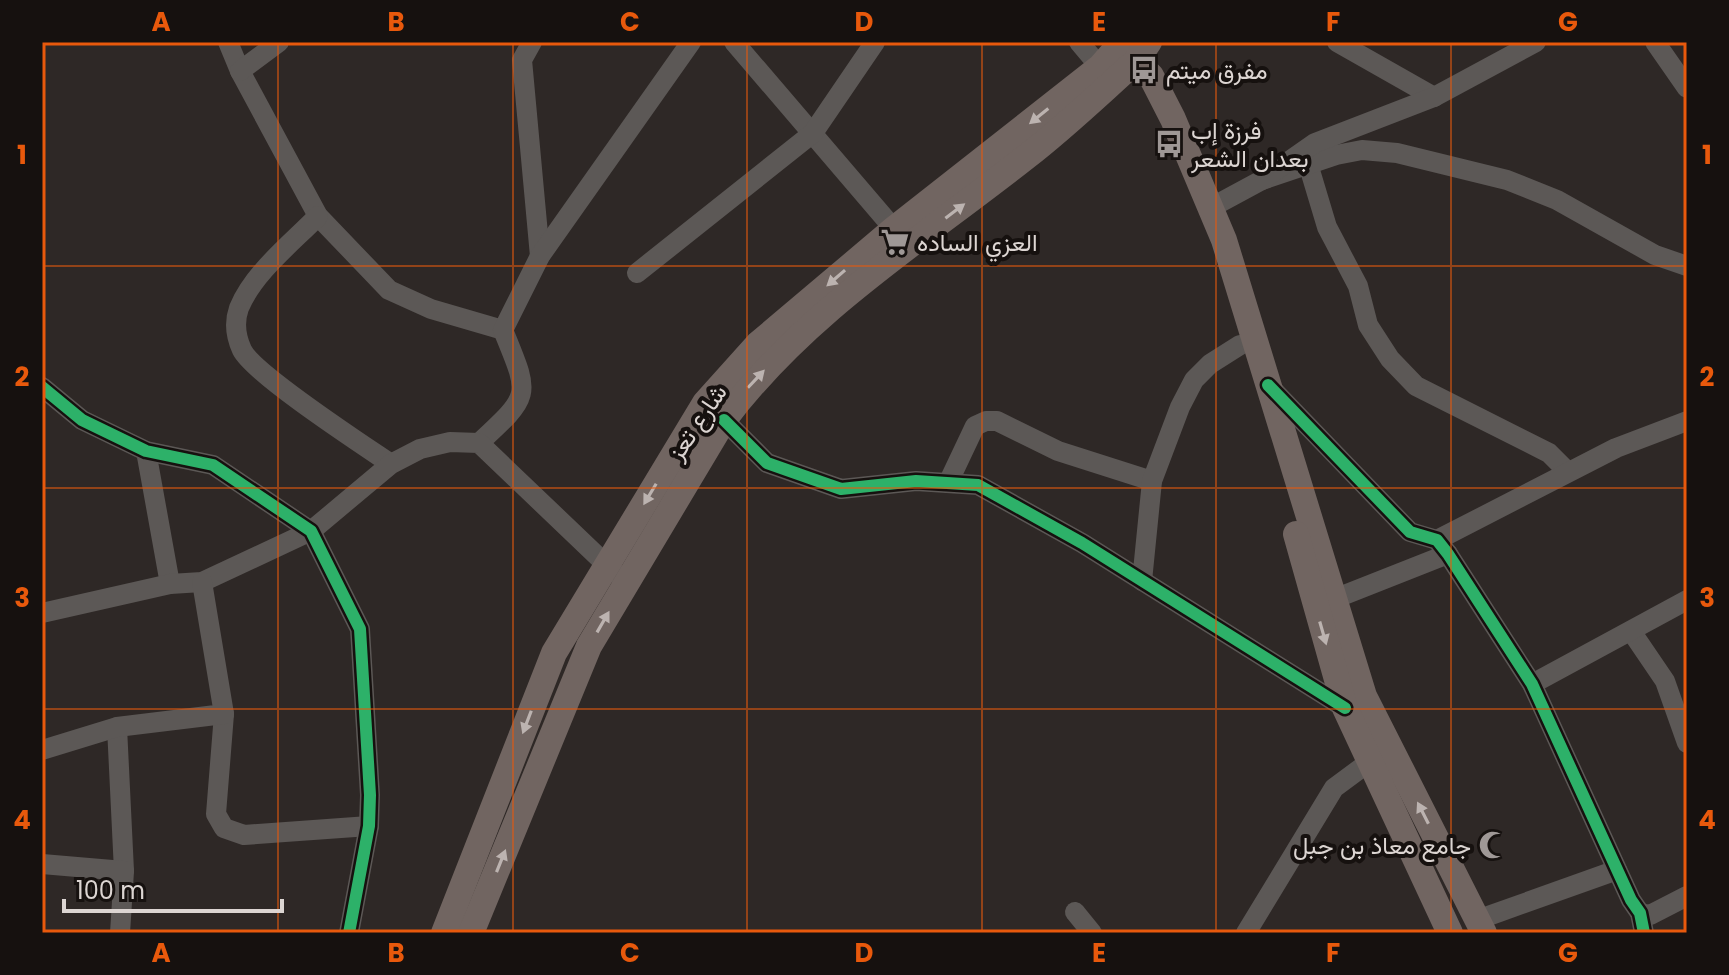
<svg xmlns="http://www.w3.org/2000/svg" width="1729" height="975" font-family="Poppins,Vazirmatn,sans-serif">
<rect width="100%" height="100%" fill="#2e2826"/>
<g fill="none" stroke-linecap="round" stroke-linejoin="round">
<g stroke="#5c5856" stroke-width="20">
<polyline points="228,42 240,71 318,216 389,290 431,309 503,330"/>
<polyline points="532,42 522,60 540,256"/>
<polyline points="734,42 894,229"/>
<polyline points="1079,42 1100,67"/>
<polyline points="1337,42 1434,97"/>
<polyline points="1655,42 1687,88"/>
<polyline points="240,71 279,42"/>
<polyline points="1309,167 1327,227 1358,286 1368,325 1390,359 1416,386 1549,453 1568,472"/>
<polyline points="1262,180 1336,155 1362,150 1397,153 1507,180 1557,200 1655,255 1687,266"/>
<polyline points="1212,207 1262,180 1315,143 1434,97 1536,42"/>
<path d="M318 216C292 243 254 272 239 308 234 322 236 337 242 350 254 374 363 445 391 464"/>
<polyline points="637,273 813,133 875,42"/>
<polyline points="42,387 82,420 146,451 213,465 311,531 360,629 370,795 369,826 349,933"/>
<polyline points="1271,388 1410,532 1437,540 1448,554 1532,684 1631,900 1640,913 1644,933"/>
<polyline points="724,420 767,463 841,489 916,481 978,485 1082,543 1345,708"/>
<path d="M479 443C532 394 530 396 503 330L540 256 691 42"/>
<polyline points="146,451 170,584"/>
<polyline points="948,483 975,426 986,421 997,421 1058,451 1152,481"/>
<polyline points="1437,540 1616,448 1687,421"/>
<polyline points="1142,581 1152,481 1180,407 1194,380 1210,364 1240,345"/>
<polyline points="1334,599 1448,554"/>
<polyline points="42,613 170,584 202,582 311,531 391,464 420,449 450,442 479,443 615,573"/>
<polyline points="1631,631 1665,681 1687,743"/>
<polyline points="1532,684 1687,600"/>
<polyline points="224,714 216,814 224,828 244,835 369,826"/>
<polyline points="117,727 124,871 120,933"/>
<polyline points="42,750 117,727 224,714 202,582"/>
<polyline points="42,864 124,871"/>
<polyline points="1075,912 1092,933"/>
<polyline points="1640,913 1650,915 1687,896"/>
<polyline points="1477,920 1617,870"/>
<polyline points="1246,933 1334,788 1380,754"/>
</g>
<g stroke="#716561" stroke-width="26">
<polyline points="1136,61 1151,76 1173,119 1224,240 1364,696 1484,933"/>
<polyline points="1296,534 1345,708 1450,933"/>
<polyline points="444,933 554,653 705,403 758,344 894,229 1100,67 1122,42"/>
<path d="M471 933 589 646 724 420C804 313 922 239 1026 157 1065 127 1100 93 1136 61L1149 42"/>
</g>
<defs>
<g id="cycleway">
<polyline points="1268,385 1410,532 1437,540 1448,554 1532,684 1631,900 1640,913 1644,933"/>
<polyline points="42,387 82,420 146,451 213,465 311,531 360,629 370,795 369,826 349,933"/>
<polyline points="724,420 767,463 841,489 916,481 978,485 1082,543 1345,708"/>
</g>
</defs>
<use href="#cycleway" stroke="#16110f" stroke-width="17"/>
<use href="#cycleway" stroke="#2db169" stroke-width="12"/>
</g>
<defs><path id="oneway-solid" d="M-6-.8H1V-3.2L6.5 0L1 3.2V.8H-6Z" transform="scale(2)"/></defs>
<g fill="#bcb3b0">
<use href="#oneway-solid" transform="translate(1039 116) rotate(141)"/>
<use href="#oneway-solid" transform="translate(955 211) rotate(-37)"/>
<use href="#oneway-solid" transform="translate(836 278) rotate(139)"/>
<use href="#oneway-solid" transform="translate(756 379) rotate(-47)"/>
<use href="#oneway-solid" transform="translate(650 494) rotate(121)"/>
<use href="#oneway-solid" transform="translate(603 622) rotate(-60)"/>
<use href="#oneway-solid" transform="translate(1323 633) rotate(74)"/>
<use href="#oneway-solid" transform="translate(527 722) rotate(111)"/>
<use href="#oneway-solid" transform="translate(1423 813) rotate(-117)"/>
<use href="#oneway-solid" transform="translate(501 861) rotate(-68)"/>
</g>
<path fill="none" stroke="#e8590c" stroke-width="2" stroke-opacity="0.55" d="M278 42V933M513 42V933M747 42V933M982 42V933M1216 42V933M1451 42V933M42 266H1687M42 488H1687M42 709H1687"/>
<defs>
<symbol id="bus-bare" viewBox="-9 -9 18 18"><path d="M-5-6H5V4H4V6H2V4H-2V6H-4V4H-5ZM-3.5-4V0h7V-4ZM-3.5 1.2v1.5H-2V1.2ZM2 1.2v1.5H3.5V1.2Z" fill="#9f9896" stroke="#16110f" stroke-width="2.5" paint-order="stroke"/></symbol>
<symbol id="supermarket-bare" viewBox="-9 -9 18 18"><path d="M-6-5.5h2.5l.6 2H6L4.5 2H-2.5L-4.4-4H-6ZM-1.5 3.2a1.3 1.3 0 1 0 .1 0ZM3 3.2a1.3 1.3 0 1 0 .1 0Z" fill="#9f9896" stroke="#16110f" stroke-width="2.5" paint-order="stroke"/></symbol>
<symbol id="mosque-bare" viewBox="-9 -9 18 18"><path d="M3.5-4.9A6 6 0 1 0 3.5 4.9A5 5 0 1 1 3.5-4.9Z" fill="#9f9896" stroke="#16110f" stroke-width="2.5" paint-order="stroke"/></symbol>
</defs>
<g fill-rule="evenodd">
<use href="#bus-bare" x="1124" y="50" width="40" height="40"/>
<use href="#bus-bare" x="1149" y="124" width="40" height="40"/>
<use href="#supermarket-bare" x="875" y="222" width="40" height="40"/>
<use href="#mosque-bare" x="1473" y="825" width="40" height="40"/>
</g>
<g text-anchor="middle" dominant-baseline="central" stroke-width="8" stroke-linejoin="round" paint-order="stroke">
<g font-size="24" fill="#dcd5d2" stroke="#16110f" text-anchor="start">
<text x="1166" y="70">مفرق ميتم</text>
<text x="1191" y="130">فرزة إب<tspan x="1191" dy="28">بعدان الشعر</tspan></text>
<text x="917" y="242">العزي الساده</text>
<text x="1471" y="845" text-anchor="end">جامع معاذ بن جبل</text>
</g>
<g font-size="24" fill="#dcd5d2" stroke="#16110f">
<text transform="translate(697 422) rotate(-56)">شارع تعز</text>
</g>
</g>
<rect width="1729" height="975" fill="none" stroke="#16110f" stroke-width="88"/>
<path d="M64 899v12h218v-12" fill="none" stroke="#dcd5d2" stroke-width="4"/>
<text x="76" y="899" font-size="24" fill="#dcd5d2" stroke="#16110f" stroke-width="6" paint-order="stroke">100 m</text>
<rect x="44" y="44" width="1641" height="887" fill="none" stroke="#e8590c" stroke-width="3"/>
<g font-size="26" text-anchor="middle" font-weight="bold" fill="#e8590c">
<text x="161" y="31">A</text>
<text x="396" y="31">B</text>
<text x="630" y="31">C</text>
<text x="864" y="31">D</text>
<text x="1099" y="31">E</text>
<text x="1333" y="31">F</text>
<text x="1568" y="31">G</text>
<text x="22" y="164">1</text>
<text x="1707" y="164">1</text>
<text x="22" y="386">2</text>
<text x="1707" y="386">2</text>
<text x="22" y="607">3</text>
<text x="1707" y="607">3</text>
<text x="22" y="829">4</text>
<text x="1707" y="829">4</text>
<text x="161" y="962">A</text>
<text x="396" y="962">B</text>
<text x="630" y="962">C</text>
<text x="864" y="962">D</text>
<text x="1099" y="962">E</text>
<text x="1333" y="962">F</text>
<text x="1568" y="962">G</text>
</g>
</svg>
